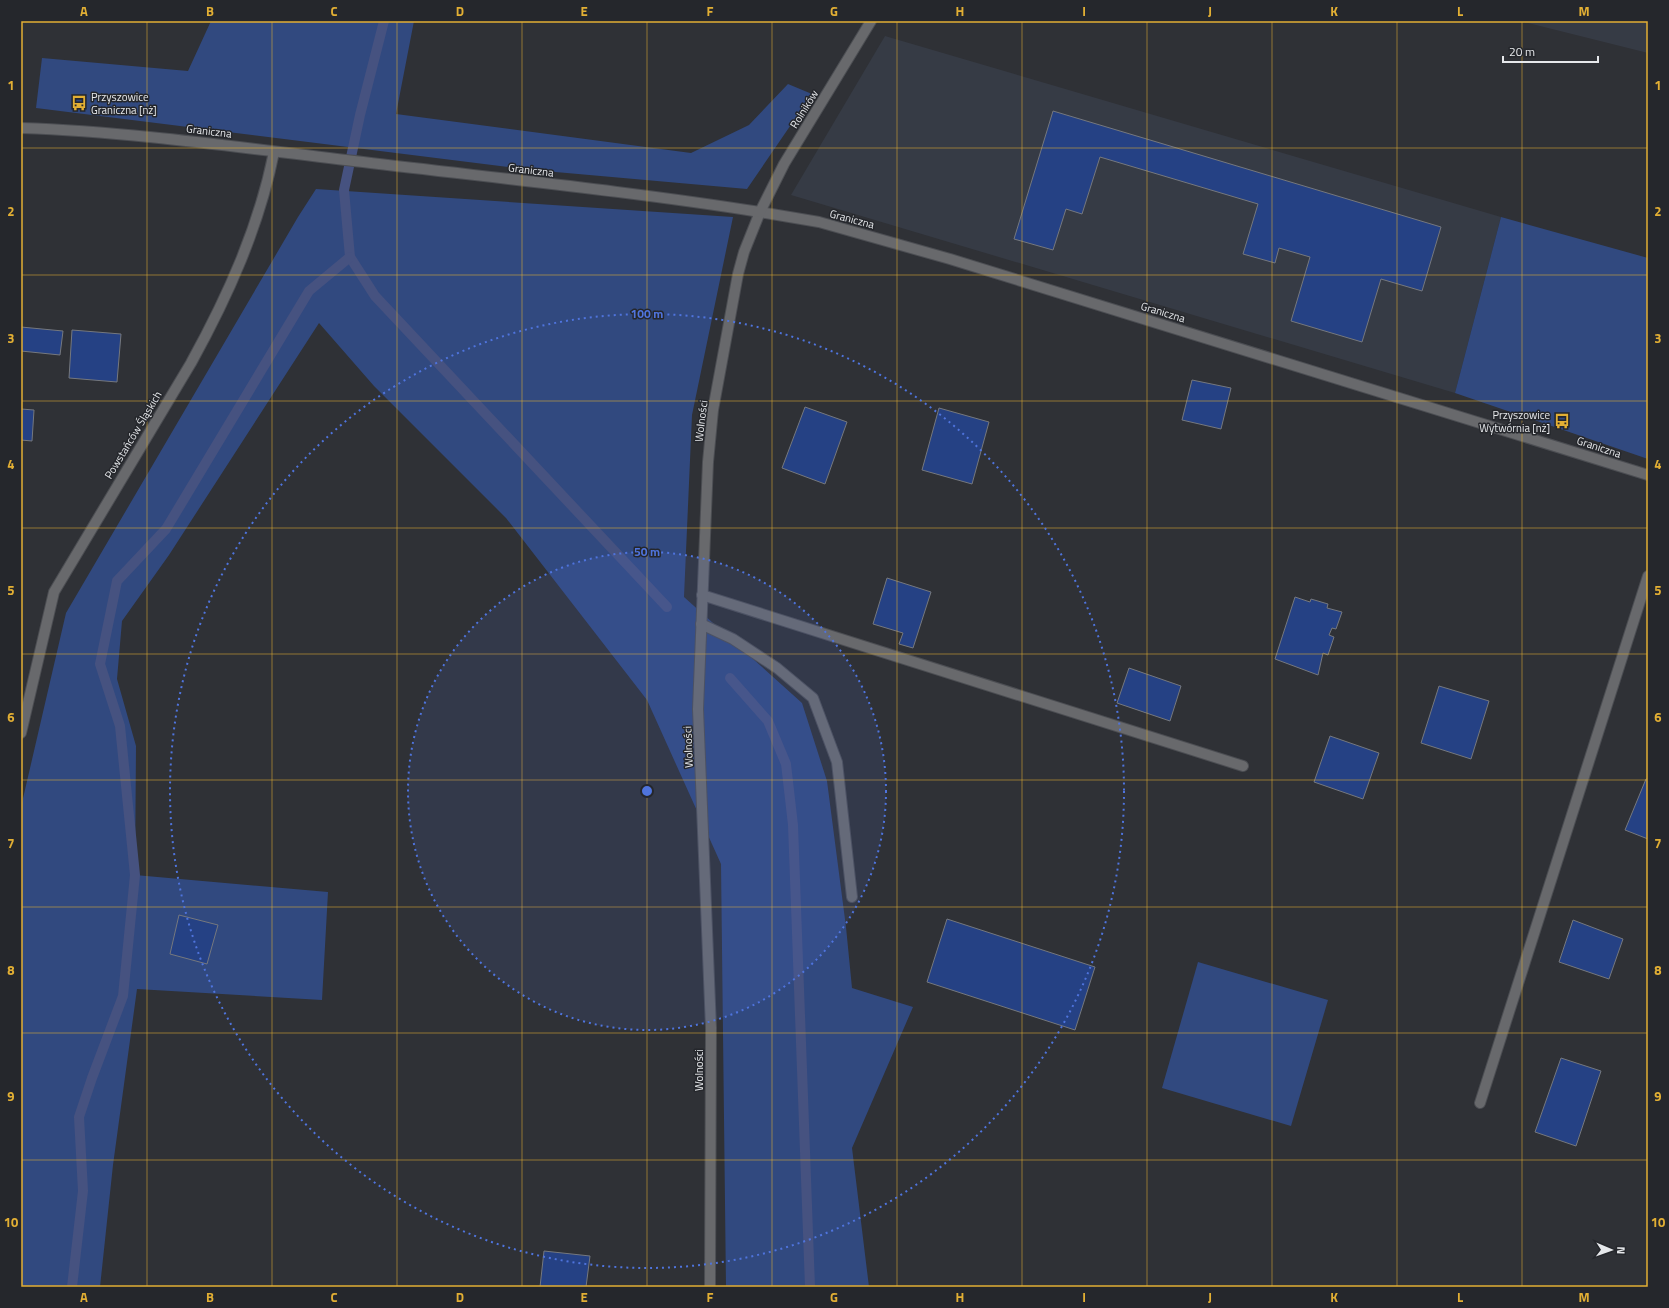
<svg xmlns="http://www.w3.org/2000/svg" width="1669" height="1308" font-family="'Titillium Web',sans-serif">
<rect width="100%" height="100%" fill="#2f3136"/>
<g fill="#363b45">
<polygon points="1520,21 1648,21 1648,53"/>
<polygon points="885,36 1501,217 1455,393 791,195"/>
</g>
<g fill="#31497f">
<polygon points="211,21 414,21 396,114 691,153 749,125 788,84 812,94 747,189 533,170 36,108 42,58 188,71"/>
<polygon points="316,189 733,217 692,415 684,597 802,703 827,781 846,927 852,988 913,1007 852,1148 869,1287 726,1287 721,864 647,700 506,518 374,386 319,323 169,555 122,621 117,679 136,746 135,875 328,892 322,1000 137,989 113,1165 100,1287 21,1287 21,807 66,613 298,217"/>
<polygon points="1501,217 1648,258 1648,459 1455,393"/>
<polygon points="1198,962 1328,1000 1291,1126 1162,1088"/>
</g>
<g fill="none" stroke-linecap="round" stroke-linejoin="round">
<g stroke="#465280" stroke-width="10">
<polyline points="384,21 360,115 344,190 350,257 375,296 667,607"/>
<polyline points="730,678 768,721 786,764 793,825 810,1287"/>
<polyline points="72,1287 83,1191 79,1117 92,1078 123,996 135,875 120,726 100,664 117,581 166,529 309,291 350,257"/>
</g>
</g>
<g fill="#254184" stroke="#75787e">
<polygon points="1053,111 1441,227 1422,291 1381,279 1362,342 1291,321 1310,257 1279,248 1275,263 1243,254 1258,204 1100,157 1082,214 1066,209 1053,250 1014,239"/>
<polygon points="21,327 63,331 60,355 21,351"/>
<polygon points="72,330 121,334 117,382 69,378"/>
<polygon points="1192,380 1231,388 1221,429 1182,420"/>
<polygon points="805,407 847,422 825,484 782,468"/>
<polygon points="939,408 989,422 972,484 922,470"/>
<polygon points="21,409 34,410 32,441 21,440"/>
<polygon points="887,578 931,592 913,648 899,644 903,633 873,624"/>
<polygon points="1295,597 1310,602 1311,599 1328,604 1327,608 1342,612 1336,629 1332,628 1329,635 1334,637 1328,655 1323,653 1318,675 1275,659"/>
<polygon points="1129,668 1181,686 1170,721 1117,703"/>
<polygon points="1439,686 1489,701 1471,759 1421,743"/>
<polygon points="1330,736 1379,753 1363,799 1314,782"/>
<polygon points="1646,779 1648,779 1648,839 1625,830"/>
<polygon points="179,915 218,925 207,964 170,954"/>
<polygon points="947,919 1095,967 1075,1030 927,982"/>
<polygon points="1573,920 1623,939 1609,979 1559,962"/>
<polygon points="1561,1058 1601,1071 1576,1146 1535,1132"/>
<polygon points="544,1251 590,1256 586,1287 540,1287"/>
</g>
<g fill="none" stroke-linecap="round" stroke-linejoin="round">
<defs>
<g id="service">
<polyline points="702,595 1243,766"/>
<polyline points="701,624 733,639 777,668 813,698 837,762 852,897"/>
<polyline points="1480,1103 1648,576"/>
</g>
<polyline id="minor" points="710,1287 711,1028 698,709 708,462 713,410 738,274 744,252 760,212 819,222 950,259 1648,475"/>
<g id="tertiary">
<path d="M21 128C136 132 249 149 363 162 495 178 628 191 760 212L784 164 871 21"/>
<path d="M21 733 54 592 191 363C228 296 259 227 274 152"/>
</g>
</defs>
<use href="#service" stroke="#4c4e53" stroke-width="12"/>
<use href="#minor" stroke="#4c4e53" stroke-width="12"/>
<use href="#tertiary" stroke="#4c4e53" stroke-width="12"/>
<use href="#service" stroke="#68696c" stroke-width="10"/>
<use href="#minor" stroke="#68696c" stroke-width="10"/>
<use href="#tertiary" stroke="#68696c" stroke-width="10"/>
</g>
<path fill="none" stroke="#e2af34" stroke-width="1" stroke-opacity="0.55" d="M147 21V1287M272 21V1287M397 21V1287M522 21V1287M647 21V1287M772 21V1287M897 21V1287M1022 21V1287M1147 21V1287M1272 21V1287M1397 21V1287M1522 21V1287M21 148H1648M21 275H1648M21 401H1648M21 528H1648M21 654H1648M21 780H1648M21 907H1648M21 1033H1648M21 1160H1648"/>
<circle cx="647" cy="791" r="239" fill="#4f74dd" fill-opacity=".12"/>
<g fill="none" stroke="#4f74dd" stroke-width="2" stroke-dasharray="2 4">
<circle cx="647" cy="791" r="239"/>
<circle cx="647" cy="791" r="477"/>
</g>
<defs>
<symbol id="bus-bare" viewBox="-9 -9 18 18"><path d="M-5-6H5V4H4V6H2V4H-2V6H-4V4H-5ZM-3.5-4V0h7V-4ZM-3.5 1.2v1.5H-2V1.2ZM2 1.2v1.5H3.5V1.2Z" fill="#e2af34" stroke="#25272c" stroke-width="2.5" paint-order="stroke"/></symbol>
</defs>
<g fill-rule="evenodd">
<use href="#bus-bare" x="68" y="92" width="22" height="22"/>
<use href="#bus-bare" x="1551" y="410" width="22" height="22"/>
</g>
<g text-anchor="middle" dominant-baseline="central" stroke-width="3" stroke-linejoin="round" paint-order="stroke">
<g font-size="11" fill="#e6e8eb" stroke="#25272c" text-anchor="start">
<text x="91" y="97">Przyszowice<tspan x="91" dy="13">Graniczna [nż]</tspan></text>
<text x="1550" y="415" text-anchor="end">Przyszowice<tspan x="1550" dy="13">Wytwórnia [nż]</tspan></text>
</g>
<g font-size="11" fill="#e6e8eb" stroke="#25272c">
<text transform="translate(804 109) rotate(-58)">Rolników</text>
<text transform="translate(209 131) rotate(7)">Graniczna</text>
<text transform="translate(531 170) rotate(7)">Graniczna</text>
<text transform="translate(852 219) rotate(15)">Graniczna</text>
<text transform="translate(1163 312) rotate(17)">Graniczna</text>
<text transform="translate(701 421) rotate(-83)">Wolności</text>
<text transform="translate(133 435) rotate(-59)">Powstańców Śląskich</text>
<text transform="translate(1599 447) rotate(18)">Graniczna</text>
<text transform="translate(688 747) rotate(-92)">Wolności</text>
<text transform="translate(699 1070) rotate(-90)">Wolności</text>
</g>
</g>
<circle cx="647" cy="791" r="6" fill="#4f74dd" stroke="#25272c" stroke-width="2"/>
<g font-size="12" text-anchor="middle" font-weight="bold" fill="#4f74dd" stroke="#25272c" stroke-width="3" stroke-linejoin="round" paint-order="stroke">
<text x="647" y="318">100 m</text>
<text x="647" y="556">50 m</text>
</g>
<rect width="1669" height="1308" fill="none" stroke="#25272c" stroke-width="44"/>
<g transform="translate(1611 1250) rotate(92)" stroke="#25272c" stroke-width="3" paint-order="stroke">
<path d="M0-3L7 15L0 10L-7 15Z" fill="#e6e8eb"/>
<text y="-6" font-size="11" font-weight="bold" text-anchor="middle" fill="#e6e8eb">N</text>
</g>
<path d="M1503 56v6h95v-6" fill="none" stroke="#e6e8eb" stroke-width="2"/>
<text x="1509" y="56" font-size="12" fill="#e6e8eb" stroke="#25272c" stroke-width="3" paint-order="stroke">20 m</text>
<rect x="22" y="22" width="1625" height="1264" fill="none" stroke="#e2af34" stroke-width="1.5"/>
<g font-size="13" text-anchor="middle" font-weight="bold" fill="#e2af34">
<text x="84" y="16">A</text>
<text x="210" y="16">B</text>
<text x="334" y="16">C</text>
<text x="460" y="16">D</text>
<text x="584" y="16">E</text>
<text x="710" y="16">F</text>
<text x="834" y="16">G</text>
<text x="960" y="16">H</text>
<text x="1084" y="16">I</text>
<text x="1210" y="16">J</text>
<text x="1334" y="16">K</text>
<text x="1460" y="16">L</text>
<text x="1584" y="16">M</text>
<text x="11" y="90">1</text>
<text x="1658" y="90">1</text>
<text x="11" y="216">2</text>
<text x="1658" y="216">2</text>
<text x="11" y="343">3</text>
<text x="1658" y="343">3</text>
<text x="11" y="469">4</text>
<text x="1658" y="469">4</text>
<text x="11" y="595">5</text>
<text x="1658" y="595">5</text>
<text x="11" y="722">6</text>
<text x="1658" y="722">6</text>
<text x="11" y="848">7</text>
<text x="1658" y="848">7</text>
<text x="11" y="975">8</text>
<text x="1658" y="975">8</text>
<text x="11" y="1101">9</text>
<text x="1658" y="1101">9</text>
<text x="11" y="1227">10</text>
<text x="1658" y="1227">10</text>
<text x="84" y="1302">A</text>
<text x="210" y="1302">B</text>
<text x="334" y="1302">C</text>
<text x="460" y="1302">D</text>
<text x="584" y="1302">E</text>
<text x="710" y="1302">F</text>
<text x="834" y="1302">G</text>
<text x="960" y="1302">H</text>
<text x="1084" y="1302">I</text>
<text x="1210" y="1302">J</text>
<text x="1334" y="1302">K</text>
<text x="1460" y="1302">L</text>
<text x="1584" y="1302">M</text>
</g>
</svg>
